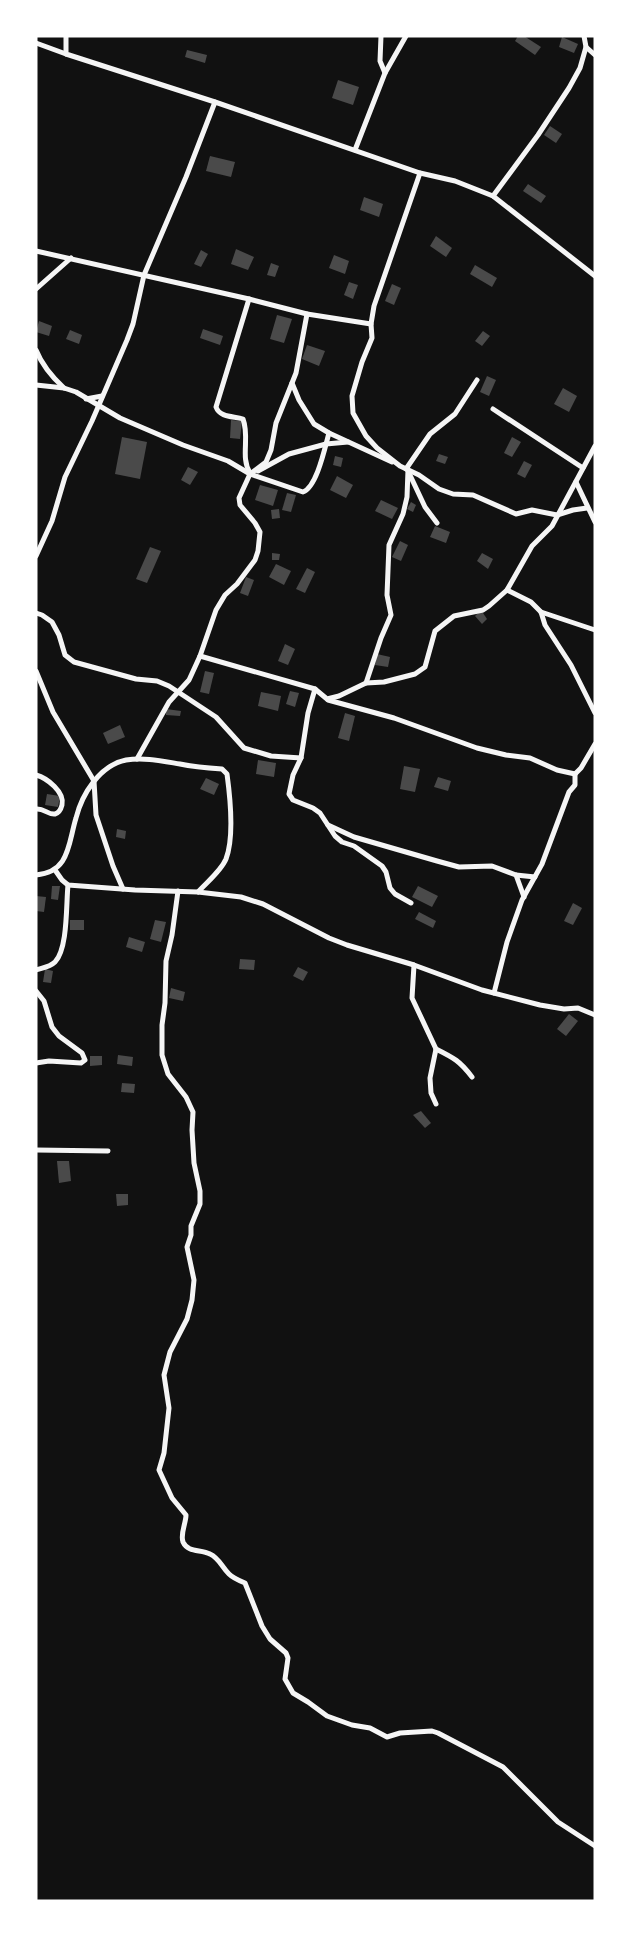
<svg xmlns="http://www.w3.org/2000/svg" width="631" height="1937" font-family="'Zilla Slab',serif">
<rect width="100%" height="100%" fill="#111"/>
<g fill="#4a4a4a">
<polygon points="518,36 524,36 541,47 535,55 515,41"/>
<polygon points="562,37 578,44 574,53 559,47"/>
<polygon points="187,50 207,55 205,63 185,57"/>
<polygon points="338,80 359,87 353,105 332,98"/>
<polygon points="550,126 562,134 556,143 544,135"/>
<polygon points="210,156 235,162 231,177 206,171"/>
<polygon points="528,184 546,196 541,203 523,191"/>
<polygon points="364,197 383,204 379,217 360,210"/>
<polygon points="436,236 452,248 446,257 430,246"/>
<polygon points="236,249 254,257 248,270 231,264"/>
<polygon points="201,250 208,254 201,267 194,264"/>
<polygon points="334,255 349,261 345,274 329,268"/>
<polygon points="271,263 279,266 275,277 267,275"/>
<polygon points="475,265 497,278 492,287 470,274"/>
<polygon points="349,282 358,285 353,299 344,295"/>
<polygon points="392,284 401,288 394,305 385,301"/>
<polygon points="277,315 292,319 284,343 270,339"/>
<polygon points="39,321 52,326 49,336 36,332"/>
<polygon points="203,329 223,336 220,345 200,338"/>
<polygon points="70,330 82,335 79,344 66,339"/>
<polygon points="483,331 490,336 482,346 475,341"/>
<polygon points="307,345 325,351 319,366 302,359"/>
<polygon points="487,376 496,380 489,396 480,392"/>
<polygon points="563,388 577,396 569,412 554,404"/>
<polygon points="231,420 242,421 240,439 230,438"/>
<polygon points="122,437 147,442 140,479 115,474"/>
<polygon points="512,437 521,442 512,457 504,453"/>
<polygon points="439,454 448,457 445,464 436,461"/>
<polygon points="335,456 343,458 341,467 333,465"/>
<polygon points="524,461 532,465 525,478 517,474"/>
<polygon points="188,467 198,472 190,485 181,480"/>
<polygon points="337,476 353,485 346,498 330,490"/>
<polygon points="260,485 278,490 273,506 255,500"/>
<polygon points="287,493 296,495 291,512 282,510"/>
<polygon points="381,500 398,508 392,519 375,511"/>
<polygon points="411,502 416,505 413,512 407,509"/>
<polygon points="279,509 280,518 272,519 271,510"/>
<polygon points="435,526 450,532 446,543 430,537"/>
<polygon points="400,541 408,545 401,561 392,557"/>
<polygon points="150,547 161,551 147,583 136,579"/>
<polygon points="272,553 280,554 279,560 272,560"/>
<polygon points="482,553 493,559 488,569 477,561"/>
<polygon points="276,564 291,571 284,585 269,577"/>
<polygon points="307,568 315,572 305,593 296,589"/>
<polygon points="246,577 254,580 248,596 240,593"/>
<polygon points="481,610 487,619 482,624 475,616"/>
<polygon points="285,644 295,649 288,665 278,661"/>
<polygon points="377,654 390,657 388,667 375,665"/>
<polygon points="205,671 214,673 209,694 200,692"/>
<polygon points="290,691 299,693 295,707 286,704"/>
<polygon points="261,692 281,696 278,711 258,706"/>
<polygon points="166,709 181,711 180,716 166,715"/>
<polygon points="345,713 355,716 349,741 338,738"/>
<polygon points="120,725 125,737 108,744 103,733"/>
<polygon points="258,760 276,763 274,777 256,774"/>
<polygon points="404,766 420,769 415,792 400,789"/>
<polygon points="438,777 451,781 448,791 434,787"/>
<polygon points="206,778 219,784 214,795 200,789"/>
<polygon points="47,794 60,796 58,807 45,805"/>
<polygon points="117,829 126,831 125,839 116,837"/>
<polygon points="52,886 60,886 58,900 51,899"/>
<polygon points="418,886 438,896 432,907 412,897"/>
<polygon points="36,896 46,897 44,912 36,911"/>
<polygon points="573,903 582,908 573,925 564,921"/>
<polygon points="419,912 436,921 433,928 415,919"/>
<rect x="70" y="920" width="14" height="10"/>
<polygon points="155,920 166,922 161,942 150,939"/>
<polygon points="129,937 145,942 142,952 126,947"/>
<polygon points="240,959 255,960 254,970 239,969"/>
<polygon points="298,967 308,972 303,981 293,976"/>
<polygon points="45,969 53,971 51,983 43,982"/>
<polygon points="171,988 185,992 183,1001 169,998"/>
<polygon points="569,1014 578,1021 566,1036 557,1029"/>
<polygon points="118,1055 133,1057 132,1066 117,1064"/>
<polygon points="90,1056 102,1056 102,1065 90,1066"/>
<polygon points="122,1083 135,1084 134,1093 121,1092"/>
<polygon points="421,1111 431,1123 425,1128 413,1115"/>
<polygon points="57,1161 69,1161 71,1181 59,1183"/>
<polygon points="116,1194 128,1194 128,1205 117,1206"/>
</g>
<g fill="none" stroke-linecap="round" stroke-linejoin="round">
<g stroke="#f5f5f5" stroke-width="5">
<polyline points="66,36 66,54 215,102 420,173 455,181 493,196 595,276"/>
<polyline points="381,36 380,61 385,73"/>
<polyline points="36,43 66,54"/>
<polyline points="586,47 595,55"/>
<polyline points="355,150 385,73 406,36"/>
<polyline points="493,196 538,135 569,88 580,68 586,47 584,36"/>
<polyline points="36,251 249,299 307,314 371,324 374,306 420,173"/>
<polyline points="36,289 71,258"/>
<path d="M249 299 216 407C220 418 234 416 243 419 250 437 240 457 250 473"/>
<polyline points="307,314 296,373 292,383 299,400 314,424 329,433 392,462"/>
<polyline points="371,324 372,338 362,362 352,396 353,413 366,436 377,448 400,466 419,475 439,489 453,494 473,495 516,514 532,510 557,515 573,510 587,508"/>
<path d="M36 350C42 365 52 377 64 388"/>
<path d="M36 385 64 388 76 392 120 418 183 445 228 461 250 474 303 492C317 487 325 447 329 433"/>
<polyline points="86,399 102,396"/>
<polyline points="493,409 583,468"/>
<polyline points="406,469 430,434 455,414 477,380"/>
<polyline points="258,471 289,454 326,444 348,442"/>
<polyline points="409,473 425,507 437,523"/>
<polyline points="576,482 595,522"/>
<polyline points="36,556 52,521 65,477 92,421 127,340 133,324 144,275 186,177 215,102"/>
<polyline points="507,590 531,602 541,612 545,625 571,665 595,713"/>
<polyline points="541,612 595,630"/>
<polyline points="36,613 42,615 52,622 59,635 65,655 74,662 136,679 157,681 169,686 216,717 244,748 271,756 301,758 308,713 315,689 327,699 339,696 366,683 384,682 415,674 425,667 435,631 454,616 483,610 489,606 507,590 532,546 552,526 595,446"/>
<polyline points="200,656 315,689"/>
<polyline points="36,671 53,712 94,781 96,815 113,866 123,889"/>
<polyline points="366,683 381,638 391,615 387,595 389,545 403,514 407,497 408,470"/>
<polyline points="328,700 394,718 477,748 506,755 530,758 557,770 575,774"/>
<polyline points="301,758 293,775 289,794 293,800 313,808 320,813 335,836 342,842 354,846 382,866 386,872 390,888 395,894 411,903"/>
<polyline points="137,759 169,702 189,680 200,656 216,610 225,595 237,584 255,560 258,551 260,532 255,523 240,505 239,498 250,474 266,462 271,450 276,423 292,383"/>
<polyline points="575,774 581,768 595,744"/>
<path d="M36 775C47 778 65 792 62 805 61 809 59 813 55 814 48 815 44 808 36 809"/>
<polyline points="328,825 354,837 437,861 459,867 492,866 516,875 535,877"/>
<polyline points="55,870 62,880 68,885 135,890 198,892 241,897 263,904 329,938 347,945 414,965 482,990 540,1005 564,1009 578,1008 595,1015"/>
<path d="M36 875C70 872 68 844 76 818 82 794 100 765 126 760 144 757 162 761 180 764 194 767 208 768 222 769L227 774C230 796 234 838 226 859 221 871 207 882 198 892"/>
<polyline points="516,875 524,897"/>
<path d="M178 891 172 935 166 961 165 1003 162 1025V1055L168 1074 186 1097 193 1112 192 1130 194 1163 200 1191V1204L191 1226V1235L187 1247 194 1280 192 1300 187 1319 170 1352 164 1375 169 1408 164 1453 159 1470 172 1498 186 1515C186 1523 180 1534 183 1542 188 1553 201 1549 210 1554 219 1558 222 1567 229 1574 233 1578 240 1581 245 1583L262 1626 270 1639 286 1653 288 1658 285 1679 293 1693 308 1702 327 1716 352 1725 370 1728 387 1737 400 1733 432 1731 438 1733 503 1767 558 1822 595 1846"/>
<polyline points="414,965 412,998 436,1049 430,1078 431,1093 436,1104"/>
<path d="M36 970C42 968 50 967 55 962 68 949 66 904 68 885"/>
<polyline points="36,991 44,1001 52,1027 59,1036 82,1053 85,1060 81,1063 49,1061 36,1063"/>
<polyline points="494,993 507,942 522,900 542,864 569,792 575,785 575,774"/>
<path d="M436 1049C454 1058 460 1061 472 1077"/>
<polyline points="36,1150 108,1151"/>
</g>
</g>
<rect width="631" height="1937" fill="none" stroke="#ffffff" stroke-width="75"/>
</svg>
